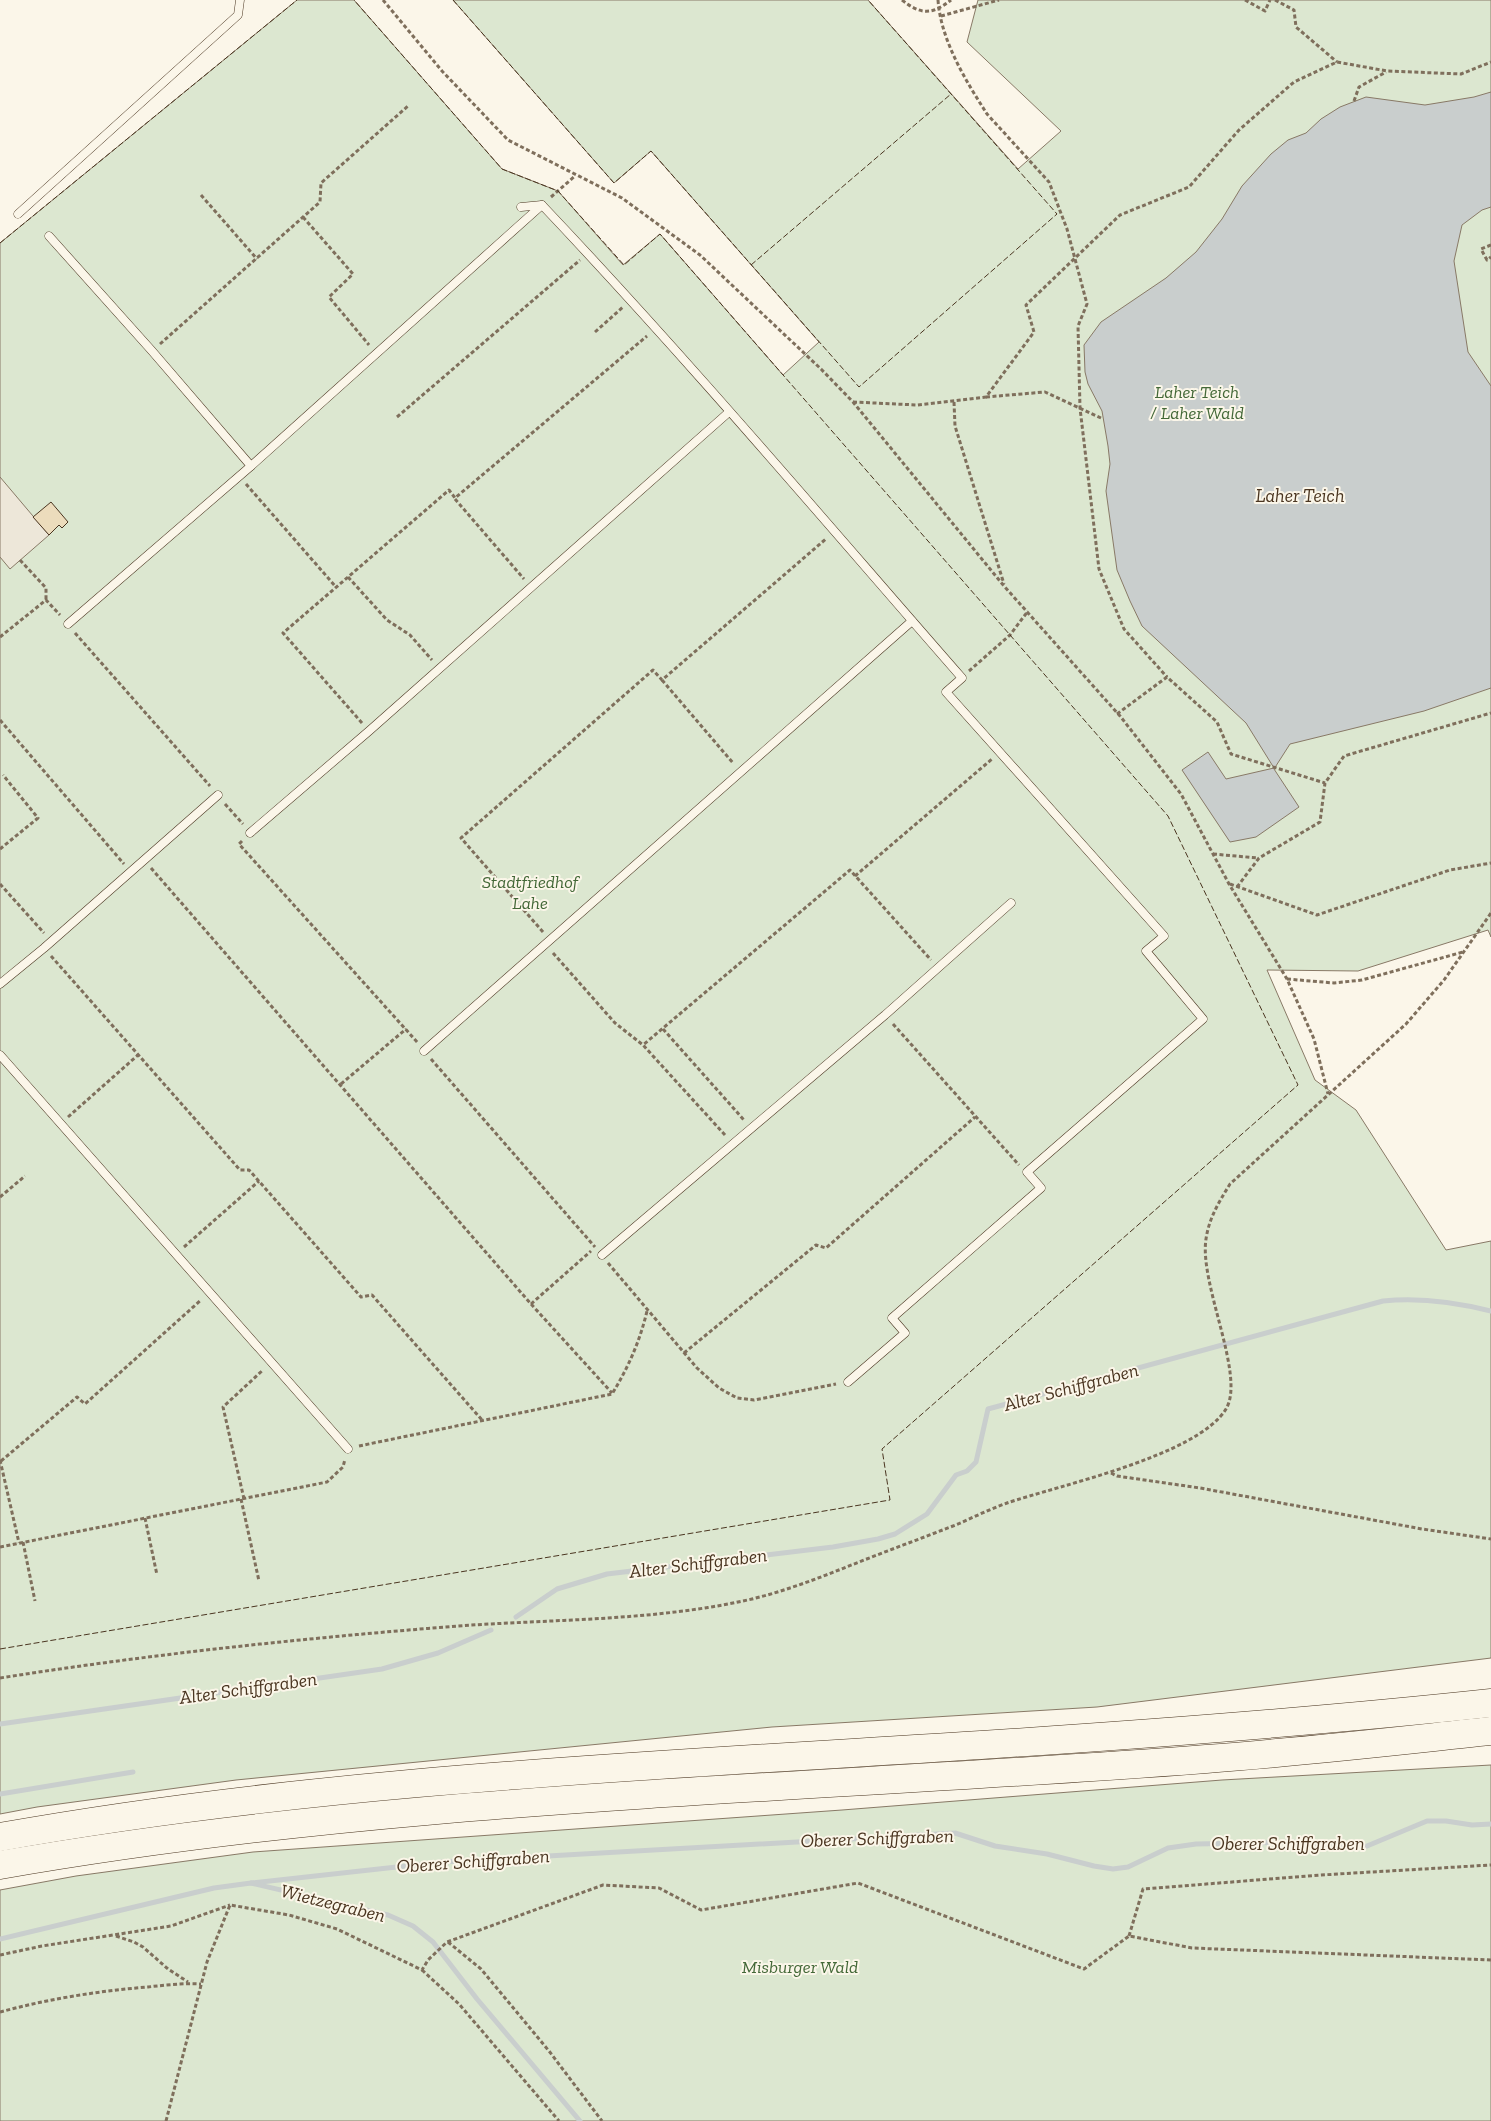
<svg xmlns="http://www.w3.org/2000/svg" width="1491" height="2121" font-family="'Zilla Slab',serif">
<rect width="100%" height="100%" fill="#fbf6e9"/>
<g fill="#dce7d0" stroke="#887966">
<polygon points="297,0 354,0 502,169 558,191 623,265 660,234 783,375 819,342 651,151 614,183 453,0 868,0 1018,169 1061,131 967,42 978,0 1491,0 1491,937 1488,930 1358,971 1267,970 1315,1080 1356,1110 1446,1250 1491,1241 1491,1658 1097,1707 772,1727 236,1780 37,1807 0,1814 0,243"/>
<polygon points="1491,1765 1491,2121 0,2121 0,1890 76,1876 253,1852 842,1810 1222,1780"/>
</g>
<polygon fill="#ede7d9" stroke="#887966" points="0,477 49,535 10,569 0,557"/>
<polygon fill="#c9cecd" stroke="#887966" points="1491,92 1491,207 1482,210 1462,225 1454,261 1468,352 1491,386 1491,688 1424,711 1290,744 1274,769 1299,807 1256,837 1230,842 1182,770 1208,752 1226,779 1274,768 1246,723 1142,626 1130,601 1117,570 1106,491 1110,464 1108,446 1102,411 1088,384 1085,372 1084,345 1101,322 1166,278 1196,252 1222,219 1242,186 1271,154 1288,140 1306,133 1321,119 1340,107 1366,97 1425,105 1474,97"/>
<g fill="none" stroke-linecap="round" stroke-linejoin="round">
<g stroke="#c9cecd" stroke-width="5">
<path d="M516 1617 557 1589 607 1574 833 1547 878 1539 895 1534 927 1514 956 1475 967 1471 976 1462 988 1409 1383 1301C1419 1297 1455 1302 1491 1311"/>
<polyline points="0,1724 382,1669 438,1653 491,1630"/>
<polyline points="0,1794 133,1772"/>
<polyline points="251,1883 442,1862 955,1833 995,1846 1047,1854 1094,1866 1113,1869 1128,1867 1168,1848 1196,1844 1295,1842 1348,1847 1367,1846 1427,1821 1446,1821 1472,1825 1491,1824"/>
<polyline points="0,1939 214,1888 251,1883 388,1915 413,1926 433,1942 477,1999 580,2121"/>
</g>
</g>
<polygon fill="#ecdcbc" stroke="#4a3520" points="51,502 68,522 62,528 59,525 49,535 33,517"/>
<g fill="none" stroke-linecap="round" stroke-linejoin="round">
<defs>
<g id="service">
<path d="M521 207 542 205C687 358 823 519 962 678L946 692 1164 936 1146 951 1203 1019 1027 1172 1041 1188 892 1318 905 1333 848 1382"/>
<polyline points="18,214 238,15 240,0"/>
<polyline points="49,236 152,351 251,466"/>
<polyline points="68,624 251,466 542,205"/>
<polyline points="250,833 369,731 729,412"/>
<polyline points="0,984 44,948 218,795"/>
<polyline points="424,1051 912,621"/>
<polyline points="0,1055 348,1449"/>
<polyline points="602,1255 885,1015 1011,903"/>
</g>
<g id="motorway">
<path d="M0 1837C324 1779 653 1766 981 1745 1151 1734 1322 1721 1491 1703"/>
<path d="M0 1865C398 1795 804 1790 1206 1759 1301 1752 1396 1741 1491 1731"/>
</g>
</defs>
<use href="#service" stroke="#4a3520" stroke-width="9"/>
<use href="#motorway" stroke="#4a3520" stroke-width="29"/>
<g stroke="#7f6f5c" stroke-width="3" stroke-dasharray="4 2.5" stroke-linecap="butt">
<polyline points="383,0 442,71 508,140 622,198 700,255 821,369 853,402 1004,586 1120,716 1181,794 1229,884 1287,979 1314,1039 1328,1094"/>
<path d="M902 0C921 15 932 15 951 0"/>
<path d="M938 0C941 41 966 81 987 114L1049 182 1067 229 1087 304 1078 326 1080 408 1099 569 1124 629 1167 677"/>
<polyline points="1245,0 1265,11 1270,0"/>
<polyline points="1275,0 1294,10 1296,27 1337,62"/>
<polyline points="941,16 999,0"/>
<polyline points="1354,101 1359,87 1386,72"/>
<polyline points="201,195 257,259"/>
<polyline points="551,197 575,176"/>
<polyline points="303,217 353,274 329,297 369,345"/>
<polyline points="1491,245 1481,249 1487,260 1491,257"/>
<polyline points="595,332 623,307"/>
<polyline points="160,344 320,202 321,183 408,106"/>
<polyline points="986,397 1045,392 1101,418"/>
<polyline points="853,402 917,405 986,397 1034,332 1026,305 1120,215 1189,187 1239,130 1294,82 1337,62 1387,71 1461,74 1491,62"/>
<polyline points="954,402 955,426 1004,584"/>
<polyline points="397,417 580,260"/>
<polyline points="246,484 336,587"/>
<polyline points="455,499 524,579"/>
<polyline points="20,560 46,588 46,600"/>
<polyline points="348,577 387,620 410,635 432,660"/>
<polyline points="75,633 210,786"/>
<polyline points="0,637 46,600 60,615"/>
<polyline points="969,671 1010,635 1028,611"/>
<polyline points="662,680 733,763"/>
<polyline points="1117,714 1167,677 1217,722 1231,754 1325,783"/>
<polyline points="0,720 124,864"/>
<polyline points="362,723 283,633 449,490 455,498 647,336"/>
<polyline points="225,804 243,824"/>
<polyline points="242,841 239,844 418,1043"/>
<polyline points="0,849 38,818 3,775"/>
<polyline points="1213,854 1258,858"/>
<polyline points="151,868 531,1304 612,1393"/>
<polyline points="855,876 992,759"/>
<polyline points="0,884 44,933"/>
<polyline points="1230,884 1317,915 1450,870 1491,863"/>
<polyline points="1237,887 1259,858 1320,822 1325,783 1344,756 1491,713"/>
<polyline points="543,932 461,838 653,670 662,680 827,538"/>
<polyline points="553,953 615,1023 643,1045"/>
<polyline points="51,956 240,1170 249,1170 361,1297 372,1295 482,1420"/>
<polyline points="1287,979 1334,983 1362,980 1463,952"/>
<polyline points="893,1024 1019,1165"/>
<polyline points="663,1029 744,1120"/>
<polyline points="431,1059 595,1247"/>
<polyline points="341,1084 406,1029"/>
<polyline points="68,1117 138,1055"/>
<polyline points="725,1135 643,1045 850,870 931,960"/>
<polyline points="0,1197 25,1176"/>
<polyline points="184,1247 259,1181"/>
<polyline points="608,1263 697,1368 719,1388 737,1398 754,1400 836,1384"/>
<polyline points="531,1304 591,1251"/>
<polyline points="684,1353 816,1245 826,1248 975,1117"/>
<path d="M359 1446 612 1394C628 1368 640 1341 647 1311"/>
<polyline points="0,1460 19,1543"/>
<polyline points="1,1461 77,1397 85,1404 201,1300"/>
<polyline points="1111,1473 1117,1476 1200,1488 1422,1529 1491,1539"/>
<polyline points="241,1499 259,1581"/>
<polyline points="244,1499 223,1407 263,1370"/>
<polyline points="145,1518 157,1575"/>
<polyline points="23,1542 35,1601"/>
<polyline points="0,1547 327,1482 343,1467 345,1459"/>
<path d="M0 1678C152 1654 305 1638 458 1626 556 1619 656 1621 752 1599 789 1590 824 1576 859 1562 892 1549 925 1537 958 1524 974 1517 990 1509 1007 1503 1060 1485 1197 1456 1226 1409 1246 1376 1199 1284 1206 1239 1209 1218 1219 1202 1230 1184L1406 1024 1444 980 1491 913"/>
<polyline points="116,1936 134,1942 143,1947 168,1969 188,1982"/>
<polyline points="1129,1936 1143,1889 1321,1875 1491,1865"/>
<polyline points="448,1942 481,1969 549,2051 602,2121"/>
<polyline points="0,1955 42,1946 171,1926 230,1905"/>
<polyline points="422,1970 459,2004 559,2121"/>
<path d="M0 2012C48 1999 98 1991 148 1987 165 1985 183 1983 201 1984"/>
<polyline points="166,2121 207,1962 230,1905 289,1915 337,1929 422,1970 428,1960 447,1942 603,1885 659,1888 701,1910 858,1883 1084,1969 1129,1936 1192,1948 1491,1960"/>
</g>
<use href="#service" stroke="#fbf6e9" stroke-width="8"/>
<use href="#motorway" stroke="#fbf6e9" stroke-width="28"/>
<g stroke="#4a3520" stroke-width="1" stroke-dasharray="6 2.5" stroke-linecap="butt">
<polyline points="453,0 614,183 651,151 859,387 1057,214 868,0"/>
<polyline points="0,243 297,0"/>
<polyline points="751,265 951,94"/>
<polyline points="0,1649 890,1500 882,1449 1298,1085 1168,816 660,234 624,265 558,191 502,169 354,0"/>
</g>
</g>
<g text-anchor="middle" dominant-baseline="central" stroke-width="4" stroke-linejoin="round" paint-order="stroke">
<g font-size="18" font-style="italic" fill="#436837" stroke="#fbf6e9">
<text x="1197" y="392">Laher Teich<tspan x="1197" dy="21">/ Laher Wald</tspan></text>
<text x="530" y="882">Stadtfriedhof<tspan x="530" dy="21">Lahe</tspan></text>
<text x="800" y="1967">Misburger Wald</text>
</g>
<g font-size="19" font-style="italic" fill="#4a3520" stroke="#fbf6e9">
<text x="1300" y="495">Laher Teich</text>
<text transform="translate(1071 1387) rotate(-15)">Alter Schiffgraben</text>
<text transform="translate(698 1563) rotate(-7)">Alter Schiffgraben</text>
<text transform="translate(248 1688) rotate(-8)">Alter Schiffgraben</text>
<text transform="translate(877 1838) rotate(-2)">Oberer Schiffgraben</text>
<text x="1288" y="1843">Oberer Schiffgraben</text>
<text transform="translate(473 1861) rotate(-4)">Oberer Schiffgraben</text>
<text transform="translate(333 1903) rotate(14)">Wietzegraben</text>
</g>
</g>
</svg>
